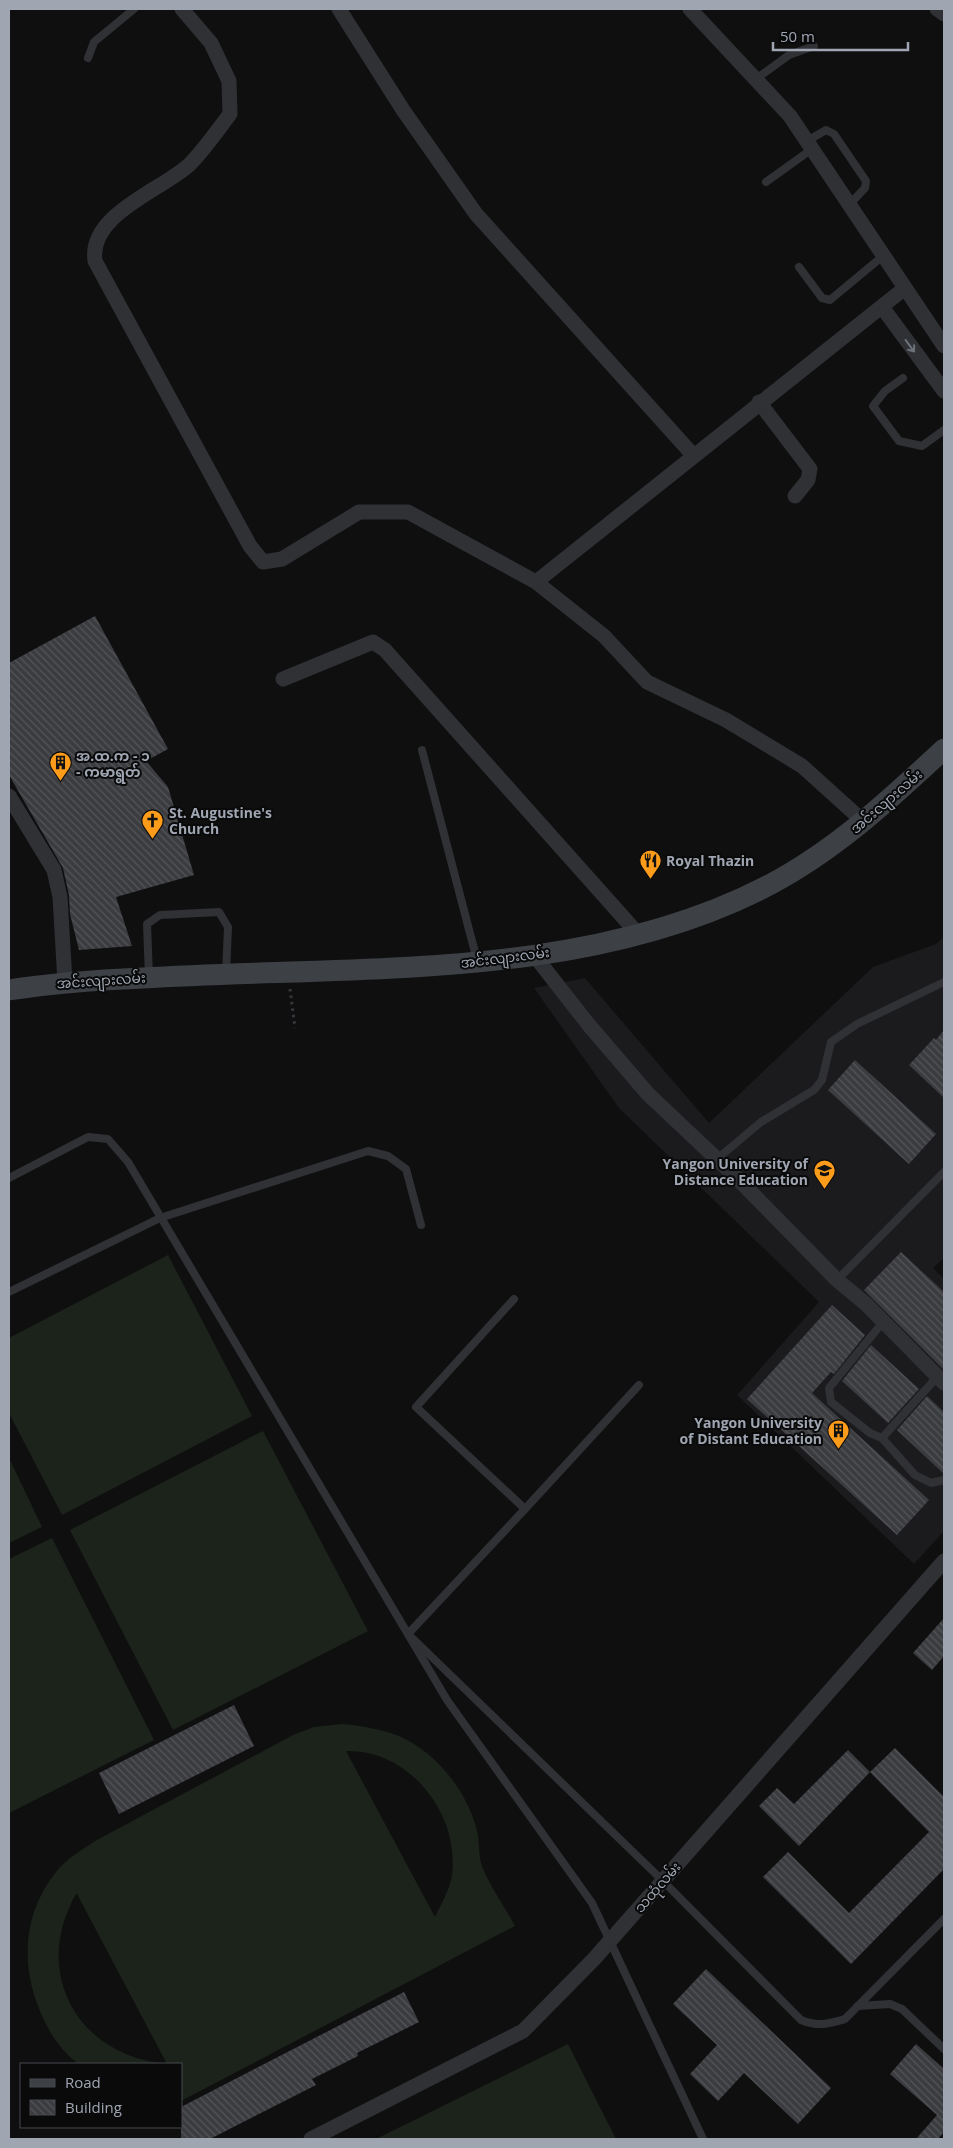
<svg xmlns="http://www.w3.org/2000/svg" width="953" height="2148" font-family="'Open Sans','Noto Sans Myanmar',sans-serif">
<defs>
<pattern id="building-back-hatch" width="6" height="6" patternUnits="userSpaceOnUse" patternTransform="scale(1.25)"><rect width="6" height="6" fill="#3b3c40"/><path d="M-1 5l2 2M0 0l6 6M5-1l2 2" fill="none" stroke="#545559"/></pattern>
</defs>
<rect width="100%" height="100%" fill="#0f0f10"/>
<polygon fill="#1b1b1d" points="944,937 944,1258 933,1268 944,1279 944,1531 914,1564 737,1395 819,1302 619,1108 534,988 585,978 709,1123 873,967 936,944"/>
<g fill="#1b231b" fill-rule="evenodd">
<polygon points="168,1255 252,1416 62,1515 9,1413 9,1338"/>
<polygon points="263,1431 368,1631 173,1730 70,1530"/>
<polygon points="9,1458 42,1527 9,1543"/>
<polygon points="52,1538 154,1740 9,1813 9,1559"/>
<path d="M343 1724C362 1726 381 1729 399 1736 436 1752 468 1792 477 1831 480 1842 478 1855 482 1866 489 1885 505 1907 515 1926L181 2101V2064H79C63 2053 52 2037 44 2020 20 1970 21 1916 56 1872 66 1859 82 1850 95 1841L293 1735 314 1727ZM346 1751C409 1749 460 1814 452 1875 450 1889 441 1904 435 1917ZM76 1894H77L167 2064C78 2056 31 1973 76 1894Z"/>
<polygon points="568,2044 616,2139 376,2139"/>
</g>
<g fill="url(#building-back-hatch)">
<polygon points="95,616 168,749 146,761 168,787 194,875 116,897 132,946 79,950 70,914 69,895 63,868 9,775 9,663"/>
<polygon points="944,1030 944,1098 909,1065 934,1038 936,1040"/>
<polygon points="855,1060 936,1134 909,1164 828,1090"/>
<polygon points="901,1252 944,1292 944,1370 864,1290"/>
<polygon points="832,1305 865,1335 834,1374 831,1372 812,1393 929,1500 897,1535 747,1399"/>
<polygon points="871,1345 919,1389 888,1423 842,1381"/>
<polygon points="927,1396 944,1412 944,1474 897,1430"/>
<polygon points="944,1618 944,1656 932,1670 913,1653"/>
<polygon points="234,1705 254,1746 119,1814 99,1773"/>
<polygon points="895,1748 944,1797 944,1869 851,1964 763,1877 788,1852 849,1913 929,1832 870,1772"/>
<polygon points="848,1750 870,1772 799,1846 759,1806 777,1788 794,1804"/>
<polygon points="706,1969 831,2088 798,2124 744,2073 718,2101 690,2074 717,2045 673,2004"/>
<polygon points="404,1992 419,2022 357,2053 358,2056 312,2079 316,2085 210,2139 181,2139 181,2107"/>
<polygon points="916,2044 944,2069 944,2132 938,2139 916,2139 937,2115 890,2074"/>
</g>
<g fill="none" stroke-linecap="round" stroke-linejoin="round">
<polyline stroke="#35383c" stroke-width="3" stroke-dasharray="2.5 4" stroke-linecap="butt" points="290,989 295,1028"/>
<g stroke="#2f3135" stroke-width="8">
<polyline points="88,58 94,42 134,9"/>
<polyline points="756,79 789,55 814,46"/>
<polyline points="807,141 826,130 834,134 866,181 865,188 849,205"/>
<polyline points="766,182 812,149"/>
<polyline points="799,267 822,298 830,300 883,256"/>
<polyline points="903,378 885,391 873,406 899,441 922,446 944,430"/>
<polyline points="422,750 477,960"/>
<polyline points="149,977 147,924 160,915 219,912 228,927 226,973"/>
<polyline points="717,1159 761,1122 814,1090 822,1080 831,1042 857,1024 944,982"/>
<polyline points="9,1178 88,1137 108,1139 128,1162 447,1700 592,1903 703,2139"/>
<polyline points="837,1280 944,1172"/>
<polyline points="9,1292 160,1218 368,1151 388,1156 406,1169 421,1225"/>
<path d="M514 1299 416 1407 525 1509 408 1634 663 1881 801 2020C818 2027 828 2024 845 2019L944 1919"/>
<polyline points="883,1322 829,1388 831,1402 870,1433 882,1438 938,1376"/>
<polyline points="882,1438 915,1475 931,1483 944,1480"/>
<polyline points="525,1509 639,1385"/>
<polyline points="858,2006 890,2004 902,2009 944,2049"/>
</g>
<g stroke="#2f3135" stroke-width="15">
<path d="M182 9 211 43 229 81 230 114C217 131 204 150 189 165 160 191 88 215 95 261L250 546 263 562 282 559 359 512H408L536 582 604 636 647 682 726 720 802 766 864 822"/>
<polyline points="339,9 403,110 476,214 693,455"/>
<polyline points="690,9 790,116 944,346"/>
<polyline points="937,9 944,14"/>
<polyline points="882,307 944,391"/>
<polyline points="759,402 810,469 808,480 795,496"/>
<polyline points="536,582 905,288"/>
<polyline points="283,679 373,642 385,650 639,935"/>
<polyline points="9,796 54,870 60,897 65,982"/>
<polyline points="534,955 588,1024 648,1094 737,1178 837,1280 866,1304 944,1383"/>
<polyline points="311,2139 523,2031 594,1959 944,1561"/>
</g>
<path stroke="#3d4045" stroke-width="21" d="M9 990C53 983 98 980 143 978 349 965 584 983 771 884 837 849 890 799 944 749"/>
</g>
<defs><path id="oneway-shaft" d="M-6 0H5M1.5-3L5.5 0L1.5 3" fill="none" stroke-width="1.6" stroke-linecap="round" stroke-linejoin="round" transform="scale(1.25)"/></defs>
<use stroke="#6d717a" href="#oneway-shaft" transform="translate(910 346) rotate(54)"/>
<defs>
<symbol id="building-pin" viewBox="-11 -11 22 30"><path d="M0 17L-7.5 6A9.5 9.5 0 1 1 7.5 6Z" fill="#fd9c1a" stroke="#0a0a0b"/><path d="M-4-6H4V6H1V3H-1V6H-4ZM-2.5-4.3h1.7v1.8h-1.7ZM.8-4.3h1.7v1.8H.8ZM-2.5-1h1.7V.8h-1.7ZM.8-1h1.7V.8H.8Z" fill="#111"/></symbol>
<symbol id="church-pin" viewBox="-11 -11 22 30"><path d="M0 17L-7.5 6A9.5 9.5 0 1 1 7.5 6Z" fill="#fd9c1a" stroke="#0a0a0b"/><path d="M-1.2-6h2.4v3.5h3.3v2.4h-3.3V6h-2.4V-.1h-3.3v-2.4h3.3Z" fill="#111"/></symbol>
<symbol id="restaurant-pin" viewBox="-11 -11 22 30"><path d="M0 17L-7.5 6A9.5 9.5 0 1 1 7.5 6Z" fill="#fd9c1a" stroke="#0a0a0b"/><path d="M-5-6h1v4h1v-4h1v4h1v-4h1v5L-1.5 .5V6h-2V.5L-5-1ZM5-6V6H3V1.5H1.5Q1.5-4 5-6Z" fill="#111"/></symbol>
<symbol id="university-pin" viewBox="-11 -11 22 30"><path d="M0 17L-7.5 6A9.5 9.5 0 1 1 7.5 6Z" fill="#fd9c1a" stroke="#0a0a0b"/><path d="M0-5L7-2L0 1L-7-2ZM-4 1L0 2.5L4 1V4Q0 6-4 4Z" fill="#111"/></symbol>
</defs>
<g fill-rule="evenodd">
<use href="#building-pin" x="48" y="750" width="25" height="34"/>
<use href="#church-pin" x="140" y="808" width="25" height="34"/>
<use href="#restaurant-pin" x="638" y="848" width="25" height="34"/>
<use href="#university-pin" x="812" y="1158" width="25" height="34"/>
<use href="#building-pin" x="826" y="1418" width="25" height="34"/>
</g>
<g text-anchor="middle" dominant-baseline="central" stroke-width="4" stroke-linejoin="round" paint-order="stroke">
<g font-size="14" font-weight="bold" fill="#9fa6b2" stroke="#0a0a0b" text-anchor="start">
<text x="76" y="755">အ.ထ.က - ၁<tspan x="76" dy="16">- ကမာရွတ်</tspan></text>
<text x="169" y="812">St. Augustine's<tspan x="169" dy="16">Church</tspan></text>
<text x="666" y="860">Royal Thazin</text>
<text x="808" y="1163" text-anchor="end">Yangon University of<tspan x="808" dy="16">Distance Education</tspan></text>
<text x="822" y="1422" text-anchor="end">Yangon University<tspan x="822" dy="16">of Distant Education</tspan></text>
</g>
<g font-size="14" fill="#9fa6b2" stroke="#0a0a0b">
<text transform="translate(886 801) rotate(-41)">အင်းလျားလမ်း</text>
<text transform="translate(505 957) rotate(-7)">အင်းလျားလမ်း</text>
<text transform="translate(101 980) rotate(-4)">အင်းလျားလမ်း</text>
<text transform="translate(657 1887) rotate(-49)">သထုံလမ်း</text>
</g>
</g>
<rect width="953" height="2148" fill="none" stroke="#9fa6b2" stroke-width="20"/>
<rect x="20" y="2063" width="162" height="65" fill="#0a0a0b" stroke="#46484e"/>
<rect x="30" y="2079" width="25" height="8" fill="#3d4045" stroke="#46484e"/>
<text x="65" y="2088" font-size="15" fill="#9fa6b2">Road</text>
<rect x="30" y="2100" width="25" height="15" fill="url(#building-back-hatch)" stroke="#46484e"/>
<text x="65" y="2113" font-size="15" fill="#9fa6b2">Building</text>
<path d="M773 42v8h135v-8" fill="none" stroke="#9fa6b2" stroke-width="2.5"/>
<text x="780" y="42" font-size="15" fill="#9fa6b2" stroke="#0a0a0b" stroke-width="4" paint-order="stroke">50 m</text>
</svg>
